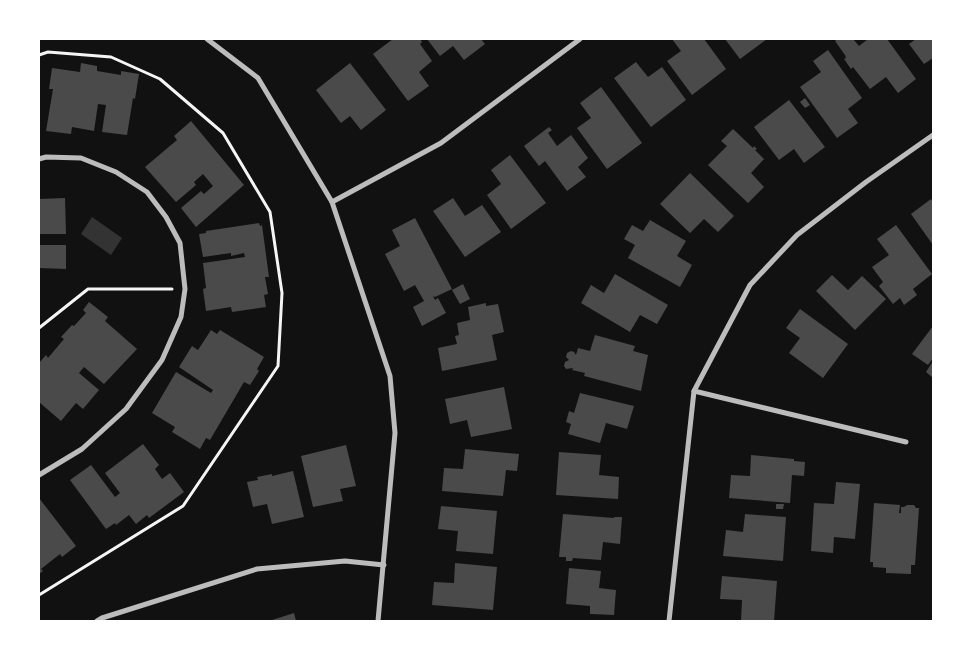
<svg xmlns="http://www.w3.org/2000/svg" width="972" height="660" font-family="'Alegreya Sans',sans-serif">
<rect width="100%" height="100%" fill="#111"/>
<polygon fill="#333" points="92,217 122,238 111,255 81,234"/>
<g fill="#4a4a4a">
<polygon points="393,39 420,39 422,42 420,44 432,61 419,72 429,86 408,101 373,54"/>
<polygon points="427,39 481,39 485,44 464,60 453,46 440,56"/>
<polygon points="672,39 704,39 726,69 692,95 667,61 681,51"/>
<polygon points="725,39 767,39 740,59"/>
<polygon points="838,39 853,39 859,46 868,39 887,39 916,79 898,93 886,77 870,89 853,67 851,69 844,59 846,58 845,55 835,41"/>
<polygon points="916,39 933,39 933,58 924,64 909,44"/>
<polygon points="828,50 862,98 848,109 858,123 837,138 800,87 821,72 813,61"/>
<polygon points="636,62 648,77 662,67 686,100 651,127 614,78"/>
<polygon points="81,63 97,66 97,71 121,75 121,71 139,74 135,99 133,98 127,135 102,132 106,105 98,104 94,131 72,127 71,134 46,131 53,89 49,89 52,68 80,72"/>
<polygon points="350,63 386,110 361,130 350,116 341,123 316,90"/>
<polygon points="601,87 642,143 607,169 577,128 591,118 580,103"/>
<polygon points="805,98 810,105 805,108 800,102"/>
<polygon points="789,100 825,147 804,163 794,149 779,160 754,127"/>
<polygon points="191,121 244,185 196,227 181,208 201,191 204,194 213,186 203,174 194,182 196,185 176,202 145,167 177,140 174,136"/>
<polygon points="549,127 552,130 548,133 557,146 571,135 588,158 578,167 586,177 567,191 545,161 539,166 524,146"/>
<polygon points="733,129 753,148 754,146 757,149 755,150 764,159 751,173 764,187 748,203 708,165 727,146 721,141"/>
<polygon points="510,155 546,203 511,229 487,195 501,184 491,170"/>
<polygon points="690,173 734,216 718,232 704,219 690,233 660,204"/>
<polygon points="65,198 66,234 40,234 39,199"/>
<polygon points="453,198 465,216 482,205 501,232 465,257 433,211"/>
<polygon points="931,199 933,203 933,245 911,214"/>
<polygon points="415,218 452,289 435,297 433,296 435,300 438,298 446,313 422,326 413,307 424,301 415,285 404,291 385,254 400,246 392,230"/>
<polygon points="650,220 686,241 677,256 692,265 680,287 628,258 635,245 624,239 632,225 643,231"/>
<polygon points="259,223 260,226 262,225 269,277 265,277 268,294 264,295 266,307 232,312 231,307 206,311 203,289 206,288 203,263 245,257 244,253 231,256 231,253 203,257 199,234 206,233 206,231"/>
<polygon points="896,225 932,274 913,289 917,295 904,305 900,298 893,304 879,286 883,282 872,267 889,255 877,239"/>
<polygon points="39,245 66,245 66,269 39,268"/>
<polygon points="615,274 668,305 657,324 640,315 630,332 581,303 591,285 604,293"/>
<polygon points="832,275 848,290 862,276 886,299 855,330 816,291"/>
<polygon points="463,284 470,299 460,304 452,290"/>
<polygon points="89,302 108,317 105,321 137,349 104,384 84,367 79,373 99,390 83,409 76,403 61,421 39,402 39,363 46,355 48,358 64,339 61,337 72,325 74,326 86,313 83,310"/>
<polygon points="486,303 486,306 498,304 504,332 492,335 497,360 442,371 438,348 457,344 455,336 459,335 457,323 470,320 468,307"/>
<polygon points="800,309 848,344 823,378 789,353 800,338 786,328"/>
<polygon points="933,326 933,358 928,365 912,354"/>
<polygon points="211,330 217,334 220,330 264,357 257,369 259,371 250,385 244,382 210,440 206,438 200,449 172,432 175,427 152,413 176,372 211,393 213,390 179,367 192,346 198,350"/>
<polygon points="595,335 635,346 633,351 648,355 641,391 584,376 585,373 572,370 573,368 566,369 564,366 565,362 569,360 566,357 567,353 571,351 574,352 576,355 578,348 590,351"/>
<polygon points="933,361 933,378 926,372"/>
<polygon points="504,387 512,429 471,437 467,420 450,424 445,399"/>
<polygon points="580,393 634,406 627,429 606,423 600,443 568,434 571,424 566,422 569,411 574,413"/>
<polygon points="143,444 159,465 155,469 162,479 170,473 184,492 149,518 147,515 136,524 129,515 116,525 115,523 106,529 70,480 91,465 115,497 120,493 105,473"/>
<polygon points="346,445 356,486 340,489 343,501 313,507 301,456"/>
<polygon points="465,449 519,454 517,471 506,470 503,496 442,491 444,468 463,469"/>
<polygon points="559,452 601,455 599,475 619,477 618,499 556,495"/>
<polygon points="751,455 794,459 794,461 805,462 804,476 792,475 790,503 729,498 731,475 750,476"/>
<polygon points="293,471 304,517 272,524 267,504 253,507 247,482 258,480 257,477 272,474 272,476"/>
<polygon points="836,482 860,484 855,539 834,537 833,553 811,551 814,503 834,504"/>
<polygon points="39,498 76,546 62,557 60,554 41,569 43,571 39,574"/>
<polygon points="874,503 900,505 899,513 901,513 901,507 904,507 907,505 914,505 916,508 919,508 915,565 911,565 911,574 886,573 886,568 873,567 873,562 870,562"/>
<polygon points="776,504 784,504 783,509 776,509"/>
<polygon points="441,506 497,511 493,554 456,551 458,531 438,529"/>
<polygon points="563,514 614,518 614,517 622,517 620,544 603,542 601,560 573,558 572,561 566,561 566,557 559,557"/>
<polygon points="745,514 786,517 783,561 723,556 726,530 743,532"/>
<polygon points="455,563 497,567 493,610 432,605 434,582 454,583"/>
<polygon points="569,568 601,571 599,588 616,590 614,615 590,614 590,606 566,604"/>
<polygon points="722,576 777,581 774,621 741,621 742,600 720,599"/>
<polygon points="294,613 296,621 269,621"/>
</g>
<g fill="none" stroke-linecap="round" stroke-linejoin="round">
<g stroke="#f5f5f5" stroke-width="3">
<polyline points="39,55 48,52 111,57 160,79 223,133 270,212 282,293 278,366 183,506 39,595"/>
<polyline points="39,328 88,289 172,289"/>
</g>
<g stroke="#bcbcbc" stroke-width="5">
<polyline points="207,39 258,78 332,202 390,376 395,433 378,621"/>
<polyline points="39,159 46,157 81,158 116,172 147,192 166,217 180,243 185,289 181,317 162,360 126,409 82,449 39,475"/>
<polyline points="332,202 441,143 580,39"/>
<polyline points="694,391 906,442"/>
<polyline points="97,621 102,618 257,569 345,561 384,565"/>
<polyline points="669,621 694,391 750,285 797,235 866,182 933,135"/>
</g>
</g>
<rect width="972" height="660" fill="none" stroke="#ffffff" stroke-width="80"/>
</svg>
